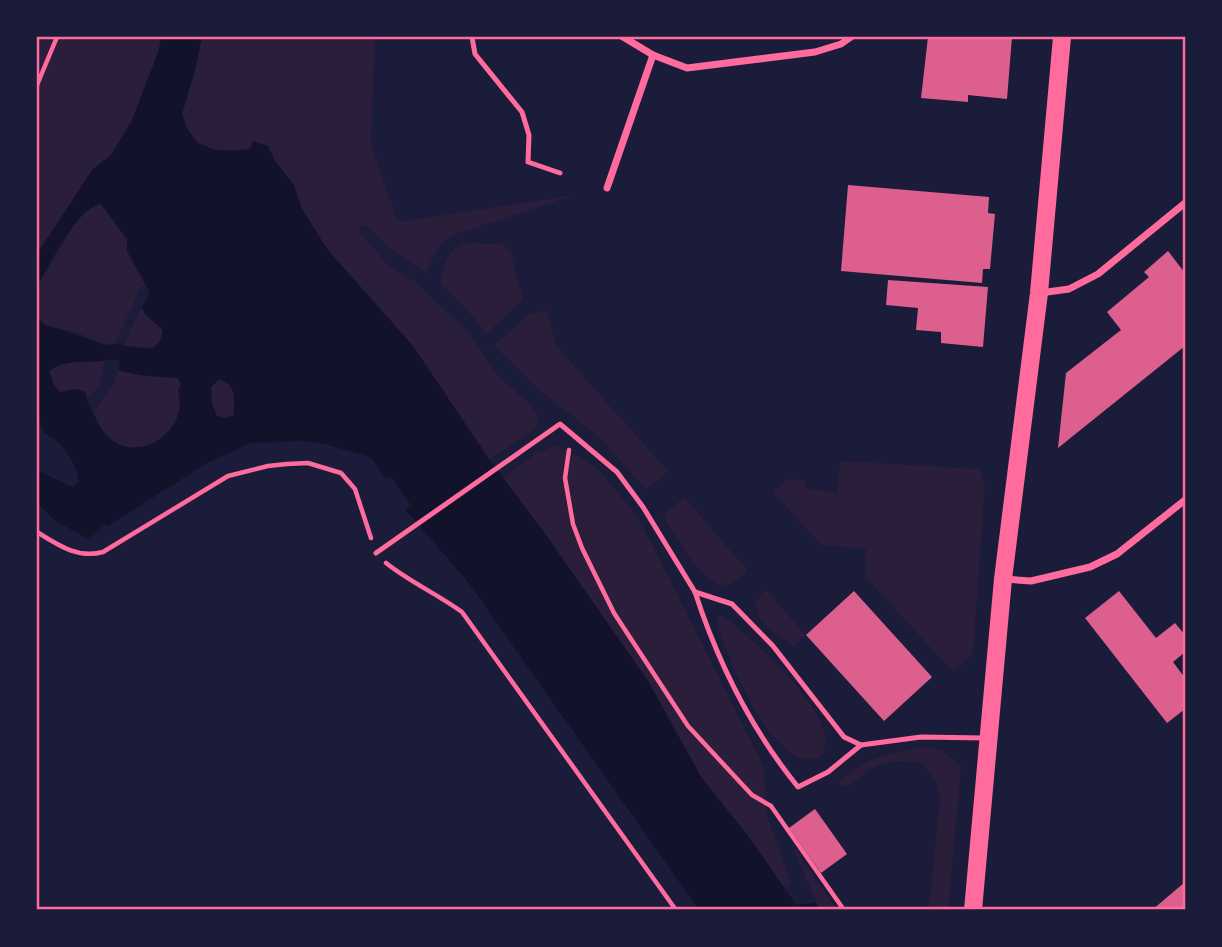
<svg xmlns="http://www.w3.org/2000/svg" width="1222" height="947" font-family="'Public Sans',sans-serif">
<rect width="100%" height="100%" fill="#1b1b3a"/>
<g fill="#2a1e3b">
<polygon points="37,37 161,37 159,50 132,120 111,155 93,169 37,254"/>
<path d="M202 37H375L371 144 398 222 575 195 450 236 436 250 426 273 393 251 366 225 358 230 387 264 417 283 467 331 500 378 527 401 537 414 538 425 528 435 489 459 413 346 327 249 302 209 294 185 275 161 268 146C237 150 190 161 183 116 181 104 191 86 194 74 197 62 199 49 202 37Z"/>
<polygon points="100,203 127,239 127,251 147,285 140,289 115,344 105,345 78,333 47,326 37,318 37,286 79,217 90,208"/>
<path d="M501 242 511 253 523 300 486 334 468 311 441 284C442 268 447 246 467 243 480 241 485 247 501 242Z"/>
<polygon points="142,307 145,314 163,330 160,342 153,348 124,346 137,315"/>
<polygon points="547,310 556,346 668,471 646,490 601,439 543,393 494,346 527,315"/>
<polygon points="75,361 105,361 99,385 87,400 85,392 60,392 54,385 49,371 59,365"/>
<path d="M118 370C138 376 158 377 178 378L181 385 179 391C189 429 140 466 108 437 101 430 97 420 94 412L113 385Z"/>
<polygon points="220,379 230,385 234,394 234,415 225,418 217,416 212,404 211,387"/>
<polygon points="558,445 598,469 625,501 645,531 764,767 767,817 791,883 785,889 749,837 701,777 648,681 546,535 503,478 536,453"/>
<polygon points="840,461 977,469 981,473 985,487 973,653 953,672 866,577 866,549 822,545 773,492 788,479 806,481 805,489 837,492"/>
<path d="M684 497 748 571C743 575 737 582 730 584 706 594 674 533 663 516Z"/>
<path d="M765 589 806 635 794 646C778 637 755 622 756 602Z"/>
<path d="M723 616C752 638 821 701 826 738 826 743 824 749 823 754 820 756 817 758 814 759 771 767 723 650 716 617Z"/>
<path d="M924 747 941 749 961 767 948 910H929L940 799 936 781 924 764C903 759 885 759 866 772 858 778 853 784 843 787L839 781C864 758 891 752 924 747Z"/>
<polygon points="791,844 837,910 820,910"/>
</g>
<path fill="#12122b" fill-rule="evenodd" d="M161 37H202L195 71 182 114 188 130 198 143 214 150 239 151 250 149 253 141 268 146 275 161 294 185 302 209 327 249 413 346 489 459 546 535 648 681 701 777 749 837 796 905 816 903 820 910H699L468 582 405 509 371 457 324 444 302 441 251 443 207 463 108 526 105 524 89 540 53 519 37 502V470L72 487 79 483C78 464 61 440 44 433L37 411V318L47 326 60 329 105 345 115 344 141 348H153L160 342 163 330 145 314 142 307 150 293 127 251V239L100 203C72 215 53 260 37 286V254L93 169 111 155 132 120 159 50ZM111 359 120 361 118 370C139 376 158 377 178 378L181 385 178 391C190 431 138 467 107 436 97 425 89 406 85 392L77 389 60 392 54 385 49 371C71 356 88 366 111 359ZM219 379 230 385 234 394V415L225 418 217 416 212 404 211 387Z"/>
<polygon fill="#1b1b3a" points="390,476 411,505 405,509 384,480"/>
<g fill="#dd5f8e">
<polygon points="928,37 1012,37 1007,99 968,95 968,102 921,98"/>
<polygon points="848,185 989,197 988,213 995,214 990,269 983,269 982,283 841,271"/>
<polygon points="1168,251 1185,273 1185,346 1058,448 1066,373 1121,330 1107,312 1149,277 1144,272"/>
<polygon points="888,280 988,287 983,347 941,343 941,332 916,330 918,308 886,305"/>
<polygon points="854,591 932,677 884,721 806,635"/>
<polygon points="1119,591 1156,638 1175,623 1185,635 1185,652 1173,662 1185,678 1185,709 1167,723 1085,618"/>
<polygon points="815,809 847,854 821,873 789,828"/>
<polygon points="1185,882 1185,910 1152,910"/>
</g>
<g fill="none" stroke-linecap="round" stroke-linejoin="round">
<g stroke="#ff6b9d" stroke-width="4.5">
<polyline points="37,85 57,37"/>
<polyline points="569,450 565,478 573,524 582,548 614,613 688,726 752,795 771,806 844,910"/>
<path d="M37 532C58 545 78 559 103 552L228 476 268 466 287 464 308 463 341 473 355 489 371 538"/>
<path d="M386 563C410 582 437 594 462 612L676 910"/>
</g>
<g stroke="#ff6b9d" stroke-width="5">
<polyline points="472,37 475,54 522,112 529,135 528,162 560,173"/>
<polyline points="376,553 560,424 617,472 643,507 695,592 732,604 773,646 844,737 861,745 921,737 984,738"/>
<path d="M695 592C718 663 751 729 798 787L828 772 861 745"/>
</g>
<g stroke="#ff6b9d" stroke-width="7">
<polyline points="653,55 687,68 815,52 841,44 851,37"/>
<polyline points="607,188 653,55 623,37"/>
<polyline points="1040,293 1069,289 1098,274 1185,203"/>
<polyline points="1004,579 1031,581 1090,567 1117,554 1185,500"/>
</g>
<polyline stroke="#ff6b9d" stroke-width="18" points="973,910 1003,579 1039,293 1062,37"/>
</g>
<rect width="1222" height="947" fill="none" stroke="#1b1b3a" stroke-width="77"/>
<rect x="38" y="38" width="1146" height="870" fill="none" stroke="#ff6b9d" stroke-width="2.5"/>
</svg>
